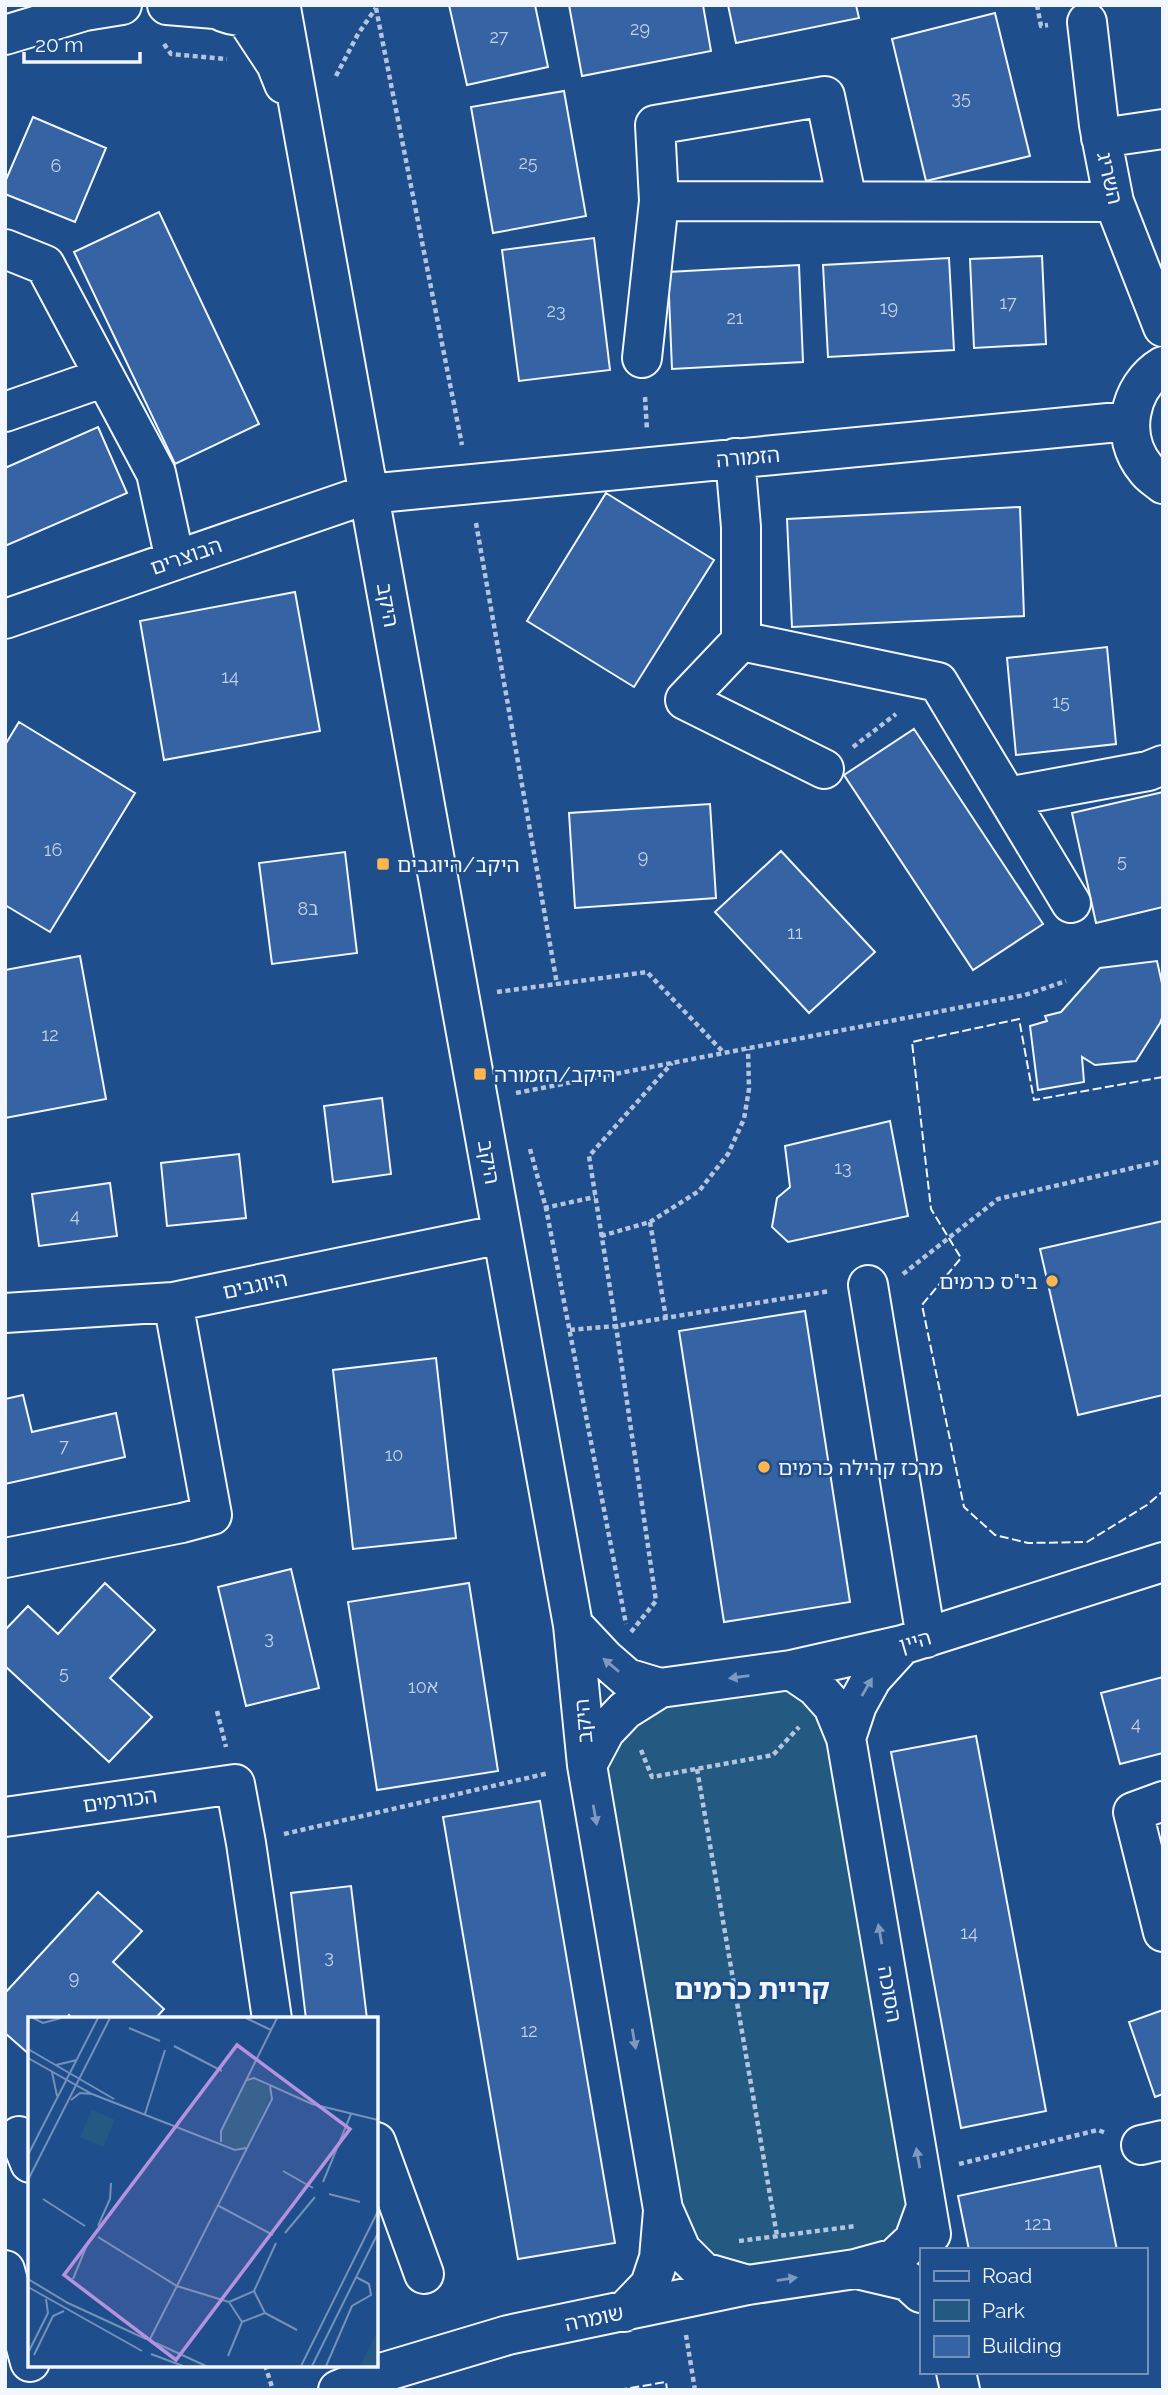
<svg xmlns="http://www.w3.org/2000/svg" width="1168" height="2395" viewBox="0 0 1168 2395" font-family="Raleway,'Noto Sans Hebrew',sans-serif">
	<rect width="100%" height="100%" fill="#1f4e8c"/>
	<!-- green -->
	<path fill="#245a82" stroke="#a8bbd7" stroke-width="2" d="M791 1670 833 1706 914 2240 748 2285 681 2250 587 1765 625 1710Z"/>
	<!-- building -->
	<path fill="#3563a3" stroke="#f2f6ff" stroke-width="2" d="M449 5H535L548 67 467 85Z
		M569 5H703L711 51 582 76Z
		M728 5H856L859 18 736 43Z
		M995 13 1030 156 926 181 892 39Z
		M564 91 586 216 493 233 471 107Z
		M33 117 106 148 75 222 5 194V182Z
		M159 212 259 424 175 464 74 252Z
		M594 238 610 370 519 381 502 250Z
		M1042 256 1046 344 974 348 970 259Z
		M949 258 954 350 828 357 823 265Z
		M799 265 803 362 672 369 668 272Z
		M98 427 127 493 5 546V468Z
		M606 493 714 560 634 687 527 621Z
		M1020 507 1024 616 792 627 787 519Z
		M295 592 320 731 164 760 140 621Z
		M1107 647 1116 744 1016 755 1007 658Z
		M19 722 135 793 50 932 5 905V745Z
		M914 729 1043 924 973 970 844 775Z
		M1163 792V907L1096 923 1072 813Z
		M710 804 716 898 575 908 569 813Z
		M781 851 875 952 809 1013 715 912Z
		M345 852 357 953 272 964 259 863Z
		M80 956 106 1099 5 1118V970Z
		M1157 961 1163 988V1015L1160 1023 1136 1061 1095 1065 1082 1057 1084 1082 1038 1090 1030 1026 1047 1021 1045 1016 1061 1012 1100 968Z
		M382 1098 391 1174 333 1182 324 1106Z
		M890 1121 908 1216 788 1242 772 1227 777 1198 790 1187 785 1146Z
		M239 1154 246 1218 167 1226 161 1163Z
		M110 1183 117 1236 39 1246 32 1194Z
		M1163 1221V1395L1078 1415 1040 1249Z
		M805 1311 850 1602 724 1622 679 1331Z
		M436 1358 456 1538 353 1549 333 1370Z
		M23 1395 32 1432 116 1413 125 1457 5 1484V1399Z
		M291 1569 319 1688 246 1706 218 1587Z
		M105 1583 155 1630 110 1678 152 1717 109 1762 5 1666V1630L28 1606 58 1634Z
		M469 1583 498 1771 377 1790 348 1602Z
		M1163 1677V1753L1120 1764 1101 1693Z
		M976 1736 1046 2111 961 2128 891 1752Z
		M540 1801 615 2243 518 2259 443 1817Z
		M351 1886 367 2019H306L291 1893Z
		M98 1892 142 1931 113 1962 164 2009 155 2019H73L69 2015 66 2019H30V2055L5 2033V1993Z
		M1163 2010V2094L1155 2097 1129 2022Z
		M1100 2166 1117 2250H969L958 2196Z"/>
	<g fill="none" stroke-linecap="round" stroke-linejoin="round">
		<!-- minor casing -->
		<g stroke="#f2f6ff" stroke-width="42">
			<path id="minor" d="M167 5 215 9
				M211 5C228 18 250 19 270 13
				M281 8 573 1625 587 1765 663 2209 681 2250 703 2272 748 2285
				M245 17 276 64 284 84
				M1087 22 1099 125 1114 202 1163 327
				M5 35 85 11 122 5
				M1101 138 1163 129
				M847 201 825 96 655 125 659 201 1114 202
				M5 249 45 265 156 473 175 560
				M642 358 659 201
				M1163 366C1128 387 1119 437 1146 469 1150 475 1157 479 1163 484
				M5 412 105 377
				M735 458 741 527V641
				M5 619 368 494 1129 421
				M824 769 685 700 741 641 938 682 1071 903
				M1007 797 1148 771 1163 765
				M868 1285 926 1638
				M5 1313 173 1302 502 1234
				M5 1558 182 1523 212 1515 173 1302
				M573 1625 604 1658 627 1678 660 1688
				M791 1670 816 1687 833 1706 846 1738 931 2234
				M846 1738 857 1705 872 1678 902 1645
				M587 1765 605 1731 625 1710 660 1688 791 1670 902 1645 1163 1562
				M1163 1801 1133 1812 1163 1932
				M5 1817 235 1784 246 1843 272 2019
				M19 2136 30 2163
				M376 2142 424 2274
				M1141 2145 1163 2140
				M857 2269 908 2281 921 2293
				M5 2270 30 2362
				M624 2312 650 2285 659 2258 663 2211
				M956 2372 960 2390
				M338 2390 374 2375 508 2335 748 2285 855 2269 895 2258 914 2240 926 2207"/>
		</g>
		<!-- path -->
		<path stroke="#b3c4dc" stroke-width="4.5" stroke-dasharray="5 3.5" stroke-linecap="butt" d="M1037 5 1041 26 1048 25
			M376 8 462 445
			M164 44 171 54 227 59
			M336 76 358 34 376 8
			M645 397 647 430
			M476 523 557 984
			M853 747 896 714
			M497 992 647 972 724 1053
			M516 1093 1025 995 1066 981
			M530 1149 546 1208 626 1624
			M544 1208 595 1197
			M650 1222 666 1318
			M601 1236 650 1222 699 1191 728 1154 744 1119 749 1089 748 1049
			M903 1274 998 1199 1163 1161
			M570 1330 616 1326 830 1291
			M631 1632 656 1601 616 1326 589 1156 672 1063
			M217 1711 226 1747
			M641 1750 652 1777 773 1755 799 1727
			M697 1769 777 2236
			M284 1834 549 1773
			M959 2164 1098 2130 1106 2133
			M739 2241 856 2226
			M686 2335 695 2390
			M265 2365 273 2390"/>
		<!-- minor -->
		<use href="#minor" stroke="#1f4e8c" stroke-width="38"/>
		<!-- fence -->
		<path stroke="#f2f6ff" stroke-width="2" stroke-dasharray="9 3.5" stroke-linecap="butt" d="M1163 1077 1034 1100 1019 1019 912 1042 931 1209 961 1258 922 1305 964 1507 995 1535 1028 1543 1087 1542 1147 1505 1163 1491
			M618 2390 666 2382 667 2390"/>
	</g>
	<!-- one-way arrows -->
	<defs><path id="oneway-solid" d="M-6-.8H1V-3.2L6.5 0L1 3.2V.8H-6Z" transform="scale(1.75)"/></defs>
	<g fill="#7e9ac0">
		<use href="#oneway-solid" transform="translate(611 1665) rotate(-140)"/>
		<use href="#oneway-solid" transform="translate(739 1677) rotate(172)"/>
		<use href="#oneway-solid" transform="translate(867 1687) rotate(-60)"/>
		<use href="#oneway-solid" transform="translate(595 1815) rotate(80)"/>
		<use href="#oneway-solid" transform="translate(880 1934) rotate(-100)"/>
		<use href="#oneway-solid" transform="translate(634 2039) rotate(80)"/>
		<use href="#oneway-solid" transform="translate(918 2158) rotate(-100)"/>
		<use href="#oneway-solid" transform="translate(787 2279) rotate(-9)"/>
	</g>
	<!-- markers -->
	<g fill="#ffb74d" stroke="#1f4e8c" stroke-width="2.5">
		<rect x="376" y="857" width="14" height="14" rx="3.5"/>
		<rect x="473" y="1067" width="14" height="14" rx="3.5"/>
		<circle cx="1052" cy="1281" r="7"/>
		<circle cx="764" cy="1467" r="7"/>
	</g>
	<g text-anchor="middle" dominant-baseline="central" stroke-width="5" stroke-linejoin="round" paint-order="stroke">
		<!-- number labels -->
		<g font-size="18" fill="#c3d1e8">
			<text x="640" y="28">29</text>
			<text x="499" y="36">27</text>
			<text x="961" y="97">35</text>
			<text x="528" y="162">25</text>
			<text x="56" y="165">6</text>
			<text x="1008" y="302">17</text>
			<text x="889" y="307">19</text>
			<text x="556" y="310">23</text>
			<text x="735" y="317">21</text>
			<text x="230" y="676">14</text>
			<text x="1061" y="701">15</text>
			<text x="53" y="849">16</text>
			<text x="643" y="856">9</text>
			<text x="1122" y="860">5</text>
			<text x="308" y="908">8ב</text>
			<text x="795" y="932">11</text>
			<text x="50" y="1034">12</text>
			<text x="843" y="1167">13</text>
			<text x="75" y="1215">4</text>
			<text x="64" y="1445">7</text>
			<text x="394" y="1454">10</text>
			<text x="269" y="1637">3</text>
			<text x="64" y="1672">5</text>
			<text x="423" y="1686">10א</text>
			<text x="1136" y="1723">4</text>
			<text x="969" y="1932">14</text>
			<text x="329" y="1956">3</text>
			<text x="74" y="1977">9</text>
			<text x="529" y="2030">12</text>
			<text x="1038" y="2223">12ב</text>
		</g>
		<!-- street labels -->
		<g font-size="21" fill="#f2f6ff" stroke="#1f4e8c">
			<text transform="translate(1110 178) rotate(77)">השריג</text>
			<text transform="translate(748 457) rotate(-5)">הזמורה</text>
			<text transform="translate(186 556) rotate(-19)">הבוצרים</text>
			<text transform="translate(388 605) rotate(80)">היקב</text>
			<text transform="translate(489 1162) rotate(80)">היקב</text>
			<text transform="translate(255 1285) rotate(-12)">היוגבים</text>
			<text transform="translate(915 1641) rotate(-16)">היין</text>
			<text transform="translate(583 1721) rotate(-95)">היקב</text>
			<text transform="translate(120 1800) rotate(-8)">הכורמים</text>
			<text transform="translate(890 1994) rotate(80)">הסוכה</text>
			<text transform="translate(594 2318) rotate(-12)">שומרה</text>
		</g>
		<!-- poi labels -->
		<g font-size="21" fill="#f2f6ff" stroke="#1f4e8c" text-anchor="start">
			<text x="397" y="864">היקב/היוגבים</text>
			<text x="494" y="1074">היקב/הזמורה</text>
			<text x="1038" y="1281" text-anchor="end">בי"ס כרמים</text>
			<text x="778" y="1467">מרכז קהילה כרמים</text>
		</g>
		<!-- district labels -->
		<g font-size="28" font-weight="bold" fill="#f2f6ff" stroke="#1f4e8c">
			<text x="752" y="1989">קריית כרמים</text>
		</g>
	</g>
	<!-- overview -->
	<g transform="translate(28 2017)">
		<rect width="350" height="350" fill="#1f4e8c"/>
		<path d="M226 61 245 73 220 131 212 133 193 125V114L219 63ZM64 93 87 103 75 130 52 120ZM350 313V349H333V348Z" fill="#245a82"/>
		<path fill="none" stroke="#7391ba" stroke-width="2" d="M5 1 15 6 33 1M218 1 243 13M101 11 132 24M146 29 194 54M0 32 86 82M0 41 64 77 207 133 218 131M28 48 49 43M24 55 29 79M219 63 226 61 284 87 350 103M43 83 52 76 64 77M117 97 137 33M193 125V114L249 1M0 138 70 1M255 154 285 171M0 163 82 1M295 165 323 97M301 177 332 185M15 182 57 209M189 188 245 218M70 209 82 182 83 166M257 216 287 180M70 220 149 269 201 285M0 262 40 286 118 322M45 262 61 223M0 270 114 334M226 274 237 296 214 305 201 285ZM226 274 248 226M237 296 269 313M122 322 244 82 242 69M128 326 178 349M1 334 20 296 18 282M123 337 155 349M6 338 25 299 36 294M200 339 214 305M273 349 350 194M284 349 350 216M298 349 324 289 343 278 341 267 328 260"/>
		<path fill="#b691df" fill-opacity="0.15" stroke="#b691df" stroke-width="3.5" d="M209 28 322 112 148 343 36 258Z"/>
		<rect width="350" height="350" fill="none" stroke="#f2f6ff" stroke-width="3.5"/>
	</g>
	<!-- border -->
	<rect width="1168" height="2395" fill="none" stroke="#f2f6ff" stroke-width="14"/>
	<!-- legend -->
	<rect x="920" y="2248" width="228" height="126" fill="#1f4e8c" stroke="#7391ba" stroke-width="2"/>
	<rect x="934" y="2271" width="35" height="10" fill="#1f4e8c" stroke="#7391ba" stroke-width="2"/>
	<text x="982" y="2283" font-size="21" fill="#f2f6ff">Road</text>
	<rect x="934" y="2300" width="35" height="21" fill="#245a82" stroke="#7391ba" stroke-width="2"/>
	<text x="982" y="2318" font-size="21" fill="#f2f6ff">Park</text>
	<rect x="934" y="2336" width="35" height="21" fill="#3563a3" stroke="#7391ba" stroke-width="2"/>
	<text x="982" y="2353" font-size="21" fill="#f2f6ff">Building</text>
	<!-- scale -->
	<path d="M24 52v10h116v-10" fill="none" stroke="#f2f6ff" stroke-width="3.5"/>
	<text x="35" y="52" font-size="21" fill="#f2f6ff" stroke="#1f4e8c" stroke-width="5" paint-order="stroke">20 m</text>
</svg>
